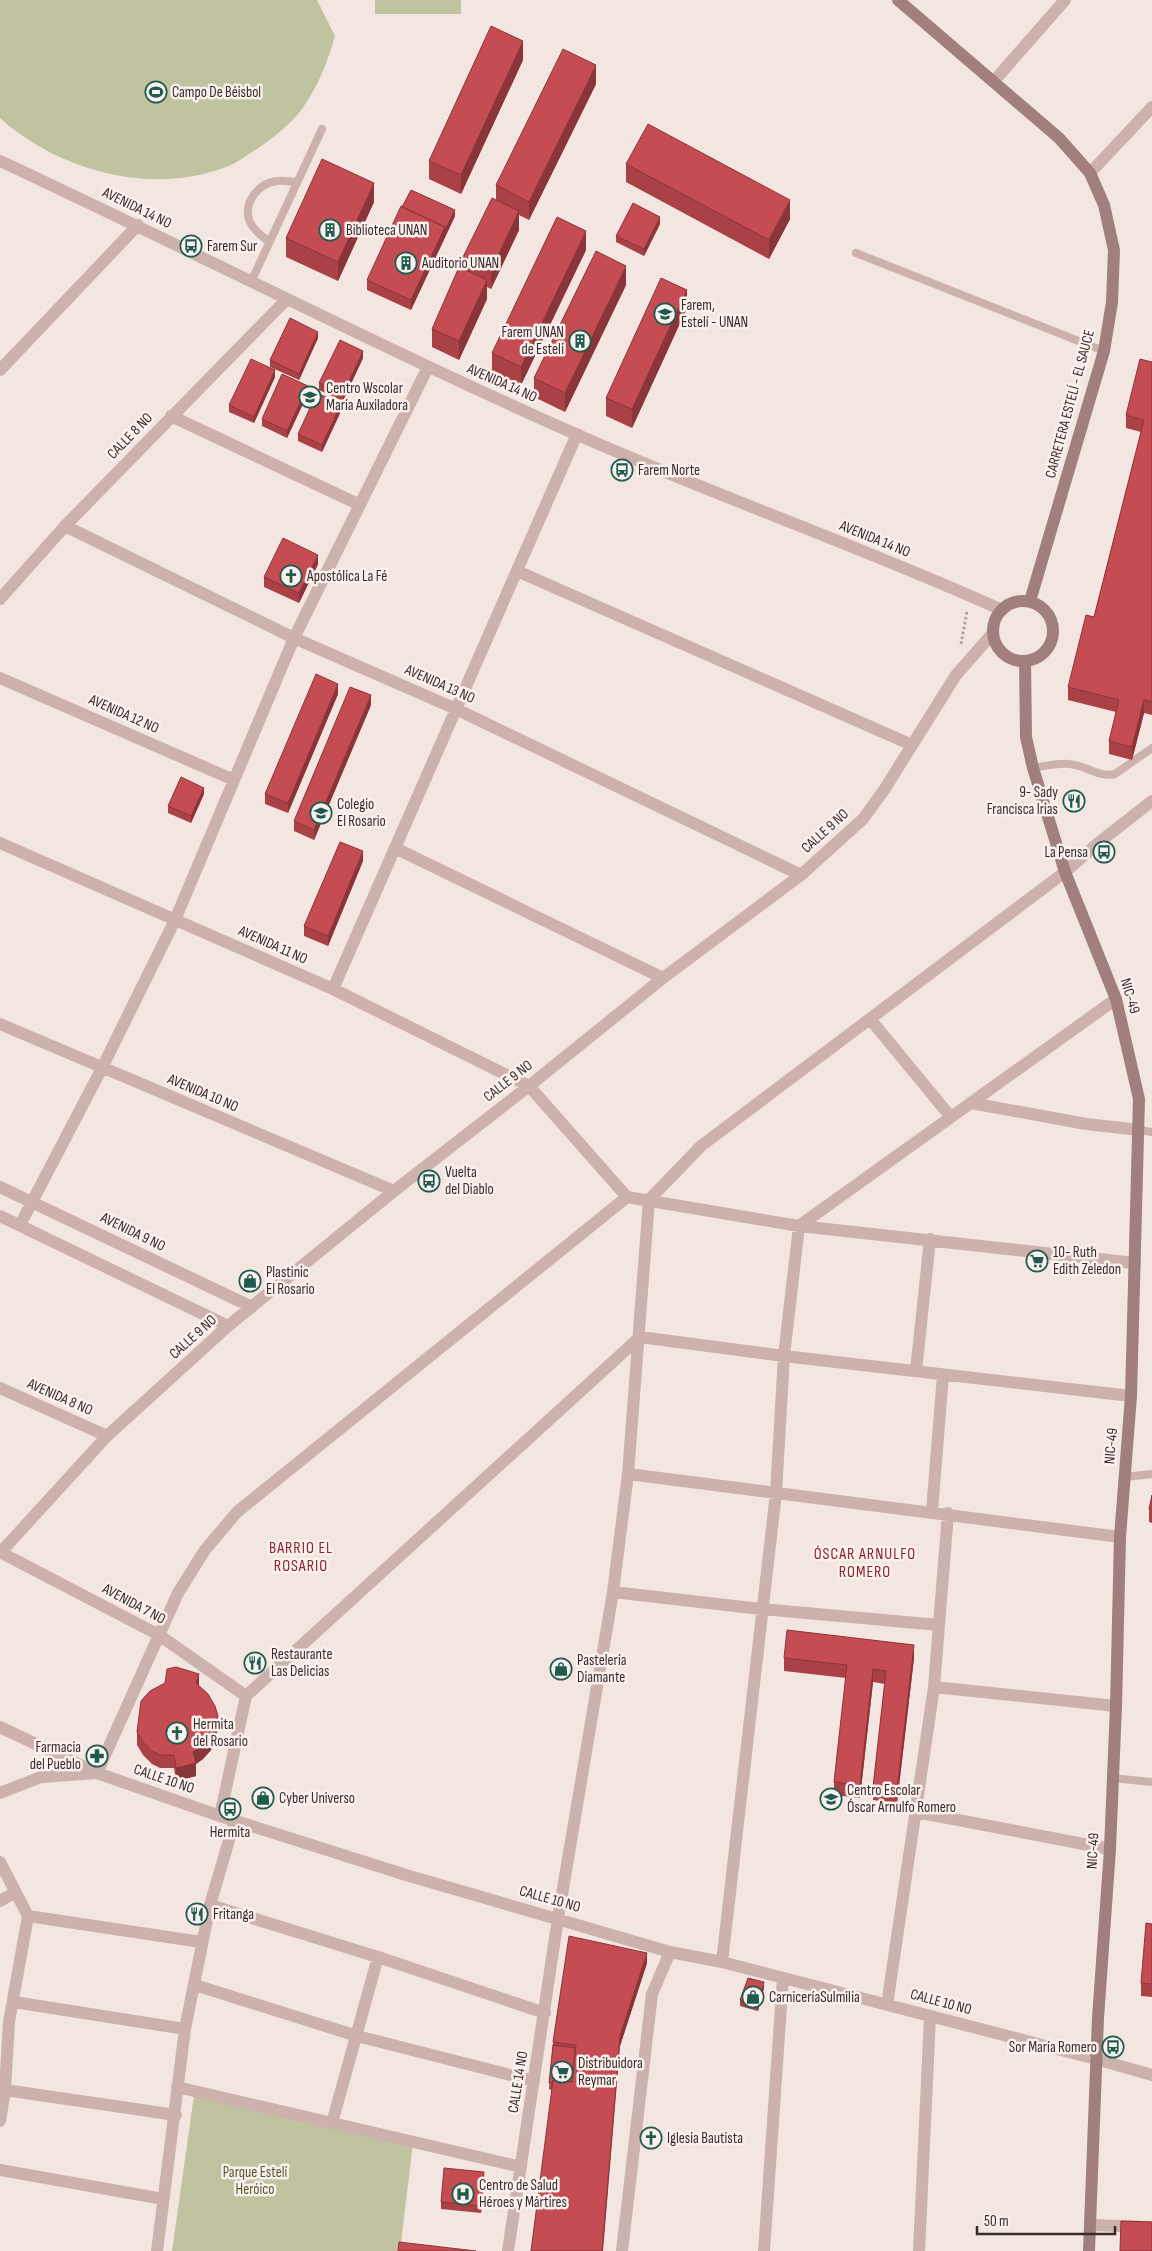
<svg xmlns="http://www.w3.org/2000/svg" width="1152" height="2251" viewBox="0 0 1152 2251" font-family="'Sofia Sans Condensed',sans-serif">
	<rect width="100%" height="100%" fill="#f3e5e0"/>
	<!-- green -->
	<path fill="#c1c3a0" d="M0 0H317L335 36C327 63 319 85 302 109 291 124 273 138 257 149 248 154 240 161 231 165 155 197 60 172 0 118Z
		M375 0H461V14H375Z
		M194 2095 413 2143 400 2251H172Z"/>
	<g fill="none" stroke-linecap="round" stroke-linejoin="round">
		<!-- path -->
		<path stroke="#b89b96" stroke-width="3" stroke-dasharray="2.5 2.5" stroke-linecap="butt" d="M961 644 967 611"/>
		<!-- lane -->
		<path stroke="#ccb1ac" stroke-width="8" d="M269 242C262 236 254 231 250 222 242 204 258 183 277 181 283 180 290 182 297 182
			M856 253 1104 351
			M251 282 322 129
			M1033 768C1045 766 1057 763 1069 764 1086 765 1098 778 1115 774L1152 748
			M1140 1130 1152 1132
			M1125 1477 1152 1474
			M1112 1778 1152 1782"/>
		<!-- street -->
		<path stroke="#ccb1ac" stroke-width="12" d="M994 81 1065 0
			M0 161C193 251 383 349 578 435 718 497 863 547 1002 610
			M1090 173 1152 107
			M0 370 138 225
			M171 416 358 504
			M65 526 294 638 456 709 801 875
			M517 571 912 745
			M0 599 65 526 287 299
			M0 678 234 780
			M0 843 333 989 529 1086 627 1197
			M395 848 663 978
			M333 989 577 434
			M870 1019 950 1116
			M0 1024 394 1191
			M971 1103 1086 1124 1140 1130
			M0 1187 252 1307
			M0 1216 228 1326
			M20 1225 102 1068 175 920 294 638 428 367
			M916 1371 930 1239
			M0 1388 107 1436
			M628 1474 1120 1537
			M932 1511 943 1375
			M0 1552 159 1635 246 1696
			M0 1553 107 1436 228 1326 394 1191 529 1086 663 978 801 875 863 819 884 790 956 675 993 633
			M613 1592 761 1609 939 1625
			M934 1687 1116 1706
			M0 1727 95 1772
			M97 1773 178 1593 205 1550 237 1512 627 1197 799 1226 1135 1263
			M0 1793 41 1777 97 1773 220 1816 406 1875 670 1952 722 1962 1096 2059 1152 2075
			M916 1812 1110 1849
			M220 1816 246 1696 640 1337 784 1356 1131 1396
			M0 1862 28 1916
			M0 1901 14 1893
			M210 1905 378 1957 545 2013
			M722 1962 776 1493 784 1356 799 1226 1116 999
			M195 1985 357 2036 534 2081
			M14 2002 185 2029
			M887 2005 934 1687 948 1513
			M177 2087 521 2167
			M5 2090 176 2115
			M0 2121 5 2090 9 2022 28 1916 201 1942
			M332 2123 378 1957
			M0 2170 163 2199
			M1090 2225 1152 2227
			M157 2251 185 2029 210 1905 235 1820
			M508 2251 558 1918 613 1592 628 1474 649 1200 701 1146 1065 872 1097 844 1152 801
			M622 2251 652 1994 670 1952
			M764 2251 783 1978
			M919 2251 930 2017"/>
		<!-- secondary -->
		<path stroke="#a07f7d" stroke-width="12" d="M898 0 1059 138 1090 173 1104 205 1114 250 1112 302 1104 351 1030 601
			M993 631a30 30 0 1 1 60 0a30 30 0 1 1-60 0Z
			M1025 661 1026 737 1033 768 1065 872 1116 999 1139 1099 1131 1396 1120 1537 1116 1706 1110 1849 1098 2018 1089 2251"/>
	</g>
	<!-- wall -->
	<path fill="#a94147" d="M523 60 461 194 429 179V161Z
		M596 84 529 220 519 215V230L491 289 487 287V299L459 360 432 347V329L463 269V257L496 200V185Z
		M626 164 790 219 769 259 626 182Z
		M374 202 338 281 286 257V238Z
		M455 216 411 310 367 290V280Z
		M660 224 644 256 616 242V236Z
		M586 250 521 385 492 371V353Z
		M626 285 565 412 534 397V378Z
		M687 308 632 428 606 416V398Z
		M318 338 299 380 270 367V360Z
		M363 358 343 401 319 390V383Z
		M1152 362V715L1144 713 1132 760 1109 754V741L1116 712 1068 700V687L1094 617 1141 432 1126 428V415Z
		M275 377 254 423 229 412V405Z
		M308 393 287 438 262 426V419Z
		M341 411 322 452 298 441V434Z
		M318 564 299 603 264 587V577Z
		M338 694 288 813 265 804V794Z
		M371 705 314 840 294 831V821Z
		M204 794 191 823 168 813V806Z
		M363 861 328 946 304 936V926Z
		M1152 1495V1523L1149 1522V1509Z
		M784 1658H914L897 1803 873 1800V1787L885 1684 873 1682 860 1798 834 1795V1782L846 1678 784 1671Z
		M199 1686 218 1729 211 1750 203 1759 196 1764V1776L176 1781 174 1768H160L152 1764 143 1755 137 1745V1732Z
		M1152 1924V1997L1141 1996V1983Z
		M647 1963 620 2046 551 2090 549 2089 553 2042Z
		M764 1988 758 2011 740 2006V2000Z
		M484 2178 481 2213 441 2209V2202Z"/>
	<!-- shaded-wall -->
	<path fill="#8a3539" d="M523 41V60L461 194V175Z
		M596 65V84L529 220V202Z
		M374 183V202L338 281V262Z
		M790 200V219L769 259V240Z
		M455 210V216L411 310V300L445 227Z
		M519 211V230L491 289V271Z
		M660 217V224L644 256V249Z
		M586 231V250L521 385V367Z
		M626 266V285L565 412V393Z
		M487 280V299L459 360V341Z
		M687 290V308L632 428V409Z
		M318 332V338L299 380V374Z
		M363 351V358L343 401V394Z
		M275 370V377L254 423V417Z
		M308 386V393L287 438V431Z
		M341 404V411L322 452V445Z
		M318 555V564L299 603V593Z
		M338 684V694L288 813V803Z
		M371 695V705L314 840V830Z
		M1144 700V713L1132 760V747Z
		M204 788V794L191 823V816Z
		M363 851V861L328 946V936Z
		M914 1645V1658L897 1803V1790Z
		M873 1669V1682L860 1798V1785Z
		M199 1674V1687L196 1683Z
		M218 1716V1729L211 1750 203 1759 196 1764V1776L176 1781V1768L193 1752Z
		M647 1953V1963L620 2046 603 2251H602L620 2036Z
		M764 1982V1988L758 2011V2004Z
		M484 2172V2178L481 2213V2206Z"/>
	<!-- building -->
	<path fill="#c54c52" stroke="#8a3539" d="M491 26 523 41 461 175 429 161Z
		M563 49 596 65 529 202 496 185Z
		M648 124 790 200 769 240 626 164Z
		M322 159 374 183 338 262 286 238Z
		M411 190 455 210 445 230V227L402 207Z
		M492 198 519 211 491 271 463 257Z
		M633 203 660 217 644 249 616 236Z
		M401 206 445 227 411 300 367 280Z
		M557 217 586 231 521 367 492 353Z
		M596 251 626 266 565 393 534 378Z
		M459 267 487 280 459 341 432 329Z
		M661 278 687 290 632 409 606 398Z
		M290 318 318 332 299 374 270 360Z
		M340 340 363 351 343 394 319 383Z
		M251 359 275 370 254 417 229 405Z
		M1140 359 1152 362V702L1144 700 1132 747 1109 741 1119 700 1068 687 1086 615 1094 617 1144 420 1126 415Z
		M282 374 308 386 287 431 262 419Z
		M317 393 341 404 322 445 298 434Z
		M283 538 318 555 299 593 264 577Z
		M316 674 338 684 288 803 265 794Z
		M350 687 371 695 314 830 294 821Z
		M181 777 204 788 191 816 168 806Z
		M340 842 363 851 328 936 304 926Z
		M1152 1495V1510L1149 1509Z
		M787 1630 914 1645 897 1790 873 1787 886 1671 873 1669 860 1785 834 1782 847 1665 784 1658Z
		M176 1667 199 1674 196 1683 208 1694 215 1706 218 1716 211 1737 203 1746 193 1752 196 1763 176 1768 174 1755H160L152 1751 143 1742 137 1732 141 1701 150 1691 165 1683 167 1669Z
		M1146 1923 1152 1924V1984L1141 1983Z
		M569 1936 647 1953 620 2036 602 2251H531L553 2080 572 2082 576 2045 553 2042Z
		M748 1978 764 1982 758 2004 740 2000Z
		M553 2045 575 2048 572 2082 553 2080 552 2083H549Z
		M444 2168 484 2172 481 2206 441 2202Z
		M1121 2221 1152 2222V2251H1120Z
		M399 2242 476 2251H398Z"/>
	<!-- icons -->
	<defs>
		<g id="stadium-ring" transform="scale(1.125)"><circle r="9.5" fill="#faf0ed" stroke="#205c4e" stroke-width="1.5"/><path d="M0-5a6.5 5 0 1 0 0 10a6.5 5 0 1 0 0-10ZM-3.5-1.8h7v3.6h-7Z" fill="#205c4e"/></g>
		<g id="building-ring" transform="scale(1.125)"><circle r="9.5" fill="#faf0ed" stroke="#205c4e" stroke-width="1.5"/><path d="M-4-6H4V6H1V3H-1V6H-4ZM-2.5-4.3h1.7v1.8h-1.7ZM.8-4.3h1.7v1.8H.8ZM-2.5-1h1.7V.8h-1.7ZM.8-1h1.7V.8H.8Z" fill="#205c4e"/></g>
		<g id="bus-ring" transform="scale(1.125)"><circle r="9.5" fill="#faf0ed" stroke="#205c4e" stroke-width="1.5"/><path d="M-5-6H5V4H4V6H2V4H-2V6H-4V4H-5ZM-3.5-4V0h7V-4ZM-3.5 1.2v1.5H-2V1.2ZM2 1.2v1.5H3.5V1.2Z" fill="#205c4e"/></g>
		<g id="university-ring" transform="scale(1.125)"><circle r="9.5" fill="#faf0ed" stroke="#205c4e" stroke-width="1.5"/><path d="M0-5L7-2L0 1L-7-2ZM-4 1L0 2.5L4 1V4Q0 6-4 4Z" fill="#205c4e"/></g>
		<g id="school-ring" transform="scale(1.125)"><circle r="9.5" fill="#faf0ed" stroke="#205c4e" stroke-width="1.5"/><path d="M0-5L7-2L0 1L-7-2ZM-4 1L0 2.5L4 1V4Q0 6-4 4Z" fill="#205c4e"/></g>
		<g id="church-ring" transform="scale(1.125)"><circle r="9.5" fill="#faf0ed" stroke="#205c4e" stroke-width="1.5"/><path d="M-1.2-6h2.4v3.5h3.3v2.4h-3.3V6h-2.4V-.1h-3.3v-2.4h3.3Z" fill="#205c4e"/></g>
		<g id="restaurant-ring" transform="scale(1.125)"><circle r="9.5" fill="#faf0ed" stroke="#205c4e" stroke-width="1.5"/><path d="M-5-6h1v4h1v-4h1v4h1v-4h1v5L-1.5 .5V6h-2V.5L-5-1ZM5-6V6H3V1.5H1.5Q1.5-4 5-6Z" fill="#205c4e"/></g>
		<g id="supermarket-ring" transform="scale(1.125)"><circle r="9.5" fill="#faf0ed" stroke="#205c4e" stroke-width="1.5"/><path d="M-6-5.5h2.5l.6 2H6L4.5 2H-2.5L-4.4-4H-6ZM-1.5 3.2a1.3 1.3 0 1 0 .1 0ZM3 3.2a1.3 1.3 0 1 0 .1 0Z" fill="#205c4e"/></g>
		<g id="shop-ring" transform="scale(1.125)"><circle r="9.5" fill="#faf0ed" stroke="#205c4e" stroke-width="1.5"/><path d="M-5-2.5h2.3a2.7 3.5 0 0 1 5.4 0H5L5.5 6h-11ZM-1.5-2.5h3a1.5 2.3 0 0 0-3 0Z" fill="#205c4e"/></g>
		<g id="pharmacy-ring" transform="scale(1.125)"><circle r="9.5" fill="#faf0ed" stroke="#205c4e" stroke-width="1.5"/><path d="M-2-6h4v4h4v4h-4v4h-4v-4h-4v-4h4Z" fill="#205c4e"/></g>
		<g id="hospital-ring" transform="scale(1.125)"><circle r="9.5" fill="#faf0ed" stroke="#205c4e" stroke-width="1.5"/><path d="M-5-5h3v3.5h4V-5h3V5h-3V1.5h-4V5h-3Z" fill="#205c4e"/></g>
	</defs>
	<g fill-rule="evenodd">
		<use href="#stadium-ring" x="156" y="92"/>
		<use href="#building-ring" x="330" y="230"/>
		<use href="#bus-ring" x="191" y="246"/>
		<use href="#building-ring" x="406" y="263"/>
		<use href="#university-ring" x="665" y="314"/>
		<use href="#building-ring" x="580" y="341"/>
		<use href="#school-ring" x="310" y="397"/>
		<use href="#bus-ring" x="622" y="470"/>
		<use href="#church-ring" x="291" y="576"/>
		<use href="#restaurant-ring" x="1074" y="801"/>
		<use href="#university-ring" x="321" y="813"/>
		<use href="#bus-ring" x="1104" y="852"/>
		<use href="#bus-ring" x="429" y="1181"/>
		<use href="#supermarket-ring" x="1037" y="1261"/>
		<use href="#shop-ring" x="250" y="1281"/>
		<use href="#restaurant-ring" x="255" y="1663"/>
		<use href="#shop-ring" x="561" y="1669"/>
		<use href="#church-ring" x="177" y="1733"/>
		<use href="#pharmacy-ring" x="97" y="1756"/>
		<use href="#shop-ring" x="263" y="1798"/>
		<use href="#school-ring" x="831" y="1799"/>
		<use href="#bus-ring" x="230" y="1809"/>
		<use href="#restaurant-ring" x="197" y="1914"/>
		<use href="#shop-ring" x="753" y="1997"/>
		<use href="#bus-ring" x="1113" y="2047"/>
		<use href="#supermarket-ring" x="562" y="2072"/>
		<use href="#church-ring" x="651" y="2138"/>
		<use href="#hospital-ring" x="463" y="2194"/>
	</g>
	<g text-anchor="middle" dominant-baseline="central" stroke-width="5" stroke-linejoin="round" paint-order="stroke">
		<!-- poi labels -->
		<g font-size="15" fill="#3a2b2b" stroke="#faf0ed" text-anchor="start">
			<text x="172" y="92">Campo De Béisbol</text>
			<text x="346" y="230">Biblioteca UNAN</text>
			<text x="207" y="246">Farem Sur</text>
			<text x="422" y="263">Auditorio UNAN</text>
			<text x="681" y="305">Farem,<tspan x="681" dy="17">Estelí - UNAN</tspan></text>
			<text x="564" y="332" text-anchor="end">Farem UNAN<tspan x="564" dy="17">de Esteli</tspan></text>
			<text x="326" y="388">Centro Wscolar<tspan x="326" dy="17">María Auxiladora</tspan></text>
			<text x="638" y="470">Farem Norte</text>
			<text x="307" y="576">Apostólica La Fé</text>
			<text x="1058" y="792" text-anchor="end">9- Sady<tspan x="1058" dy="17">Francisca Irias</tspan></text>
			<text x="337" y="804">Colegio<tspan x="337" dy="17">El Rosario</tspan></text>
			<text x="1088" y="852" text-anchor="end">La Pensa</text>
			<text x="445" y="1172">Vuelta<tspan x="445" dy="17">del Diablo</tspan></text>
			<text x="1053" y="1252">10- Ruth<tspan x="1053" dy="17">Edith Zeledon</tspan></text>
			<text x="266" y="1272">Plastinic<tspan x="266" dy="17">El Rosario</tspan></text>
			<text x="271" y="1654">Restaurante<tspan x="271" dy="17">Las Delicias</tspan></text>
			<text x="577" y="1660">Pastelería<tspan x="577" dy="17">Diamante</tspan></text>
			<text x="193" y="1724">Hermita<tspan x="193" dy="17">del Rosario</tspan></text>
			<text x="81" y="1747" text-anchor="end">Farmacia<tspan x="81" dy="17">del Pueblo</tspan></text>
			<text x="847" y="1790">Centro Escolar<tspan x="847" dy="17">Óscar Arnulfo Romero</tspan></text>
			<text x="279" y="1798">Cyber Universo</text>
			<text x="230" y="1832" text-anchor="middle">Hermita</text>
			<text x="213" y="1914">Fritanga</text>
			<text x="769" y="1997">CarniceríaSulmilia</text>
			<text x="1097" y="2047" text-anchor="end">Sor María Romero</text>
			<text x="578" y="2063">Distribuidora<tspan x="578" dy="17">Reymar</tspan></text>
			<text x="667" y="2138">Iglesia Bautista</text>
			<text x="479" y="2185">Centro de Salud<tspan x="479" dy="17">Héroes y Mártires</tspan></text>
		</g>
		<!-- street labels -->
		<g font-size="15" fill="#3a2b2b" stroke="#faf0ed">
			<text transform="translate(137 208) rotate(26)">AVENIDA 14 NO</text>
			<text transform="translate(502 383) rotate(24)">AVENIDA 14 NO</text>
			<text transform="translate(1070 404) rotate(-75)">CARRETERA ESTELÍ - EL SAUCE</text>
			<text transform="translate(130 436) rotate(-46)">CALLE 8 NO</text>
			<text transform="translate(875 539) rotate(22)">AVENIDA 14 NO</text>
			<text transform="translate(440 684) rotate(24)">AVENIDA 13 NO</text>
			<text transform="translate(124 714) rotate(24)">AVENIDA 12 NO</text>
			<text transform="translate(825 831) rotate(-42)">CALLE 9 NO</text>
			<text transform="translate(273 945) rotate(24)">AVENIDA 11 NO</text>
			<text transform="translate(1130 996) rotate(73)">NIC-49</text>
			<text transform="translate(508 1081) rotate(-38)">CALLE 9 NO</text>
			<text transform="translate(203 1093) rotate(23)">AVENIDA 10 NO</text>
			<text transform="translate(133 1232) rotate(26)">AVENIDA 9 NO</text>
			<text transform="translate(193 1337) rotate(-42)">CALLE 9 NO</text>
			<text transform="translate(60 1397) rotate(24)">AVENIDA 8 NO</text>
			<text transform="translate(1111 1446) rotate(-85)">NIC-49</text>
			<text transform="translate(134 1604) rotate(28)">AVENIDA 7 NO</text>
			<text transform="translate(164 1779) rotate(19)">CALLE 10 NO</text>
			<text transform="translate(1093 1851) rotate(-87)">NIC-49</text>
			<text transform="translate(550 1899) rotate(16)">CALLE 10 NO</text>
			<text transform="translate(941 2002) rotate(15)">CALLE 10 NO</text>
			<text transform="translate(518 2082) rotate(-81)">CALLE 14 NO</text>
		</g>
		<!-- park labels -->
		<g font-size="15" fill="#55582e" stroke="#faf0ed">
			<text x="255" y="2172">Parque Estelí<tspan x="255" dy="17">Heróico</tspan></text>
		</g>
		<!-- neighbourhood labels -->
		<g font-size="16" letter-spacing="1" fill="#892429" stroke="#faf0ed">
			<text x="301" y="1548">BARRIO EL<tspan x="301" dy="18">ROSARIO</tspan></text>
			<text x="865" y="1554">ÓSCAR ARNULFO<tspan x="865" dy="18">ROMERO</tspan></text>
		</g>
	</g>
	<!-- scale -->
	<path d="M977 2226v8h138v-8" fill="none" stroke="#3a2b2b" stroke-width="2.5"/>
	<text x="984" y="2226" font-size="15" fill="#3a2b2b" stroke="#faf0ed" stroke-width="4" paint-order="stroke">50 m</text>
</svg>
